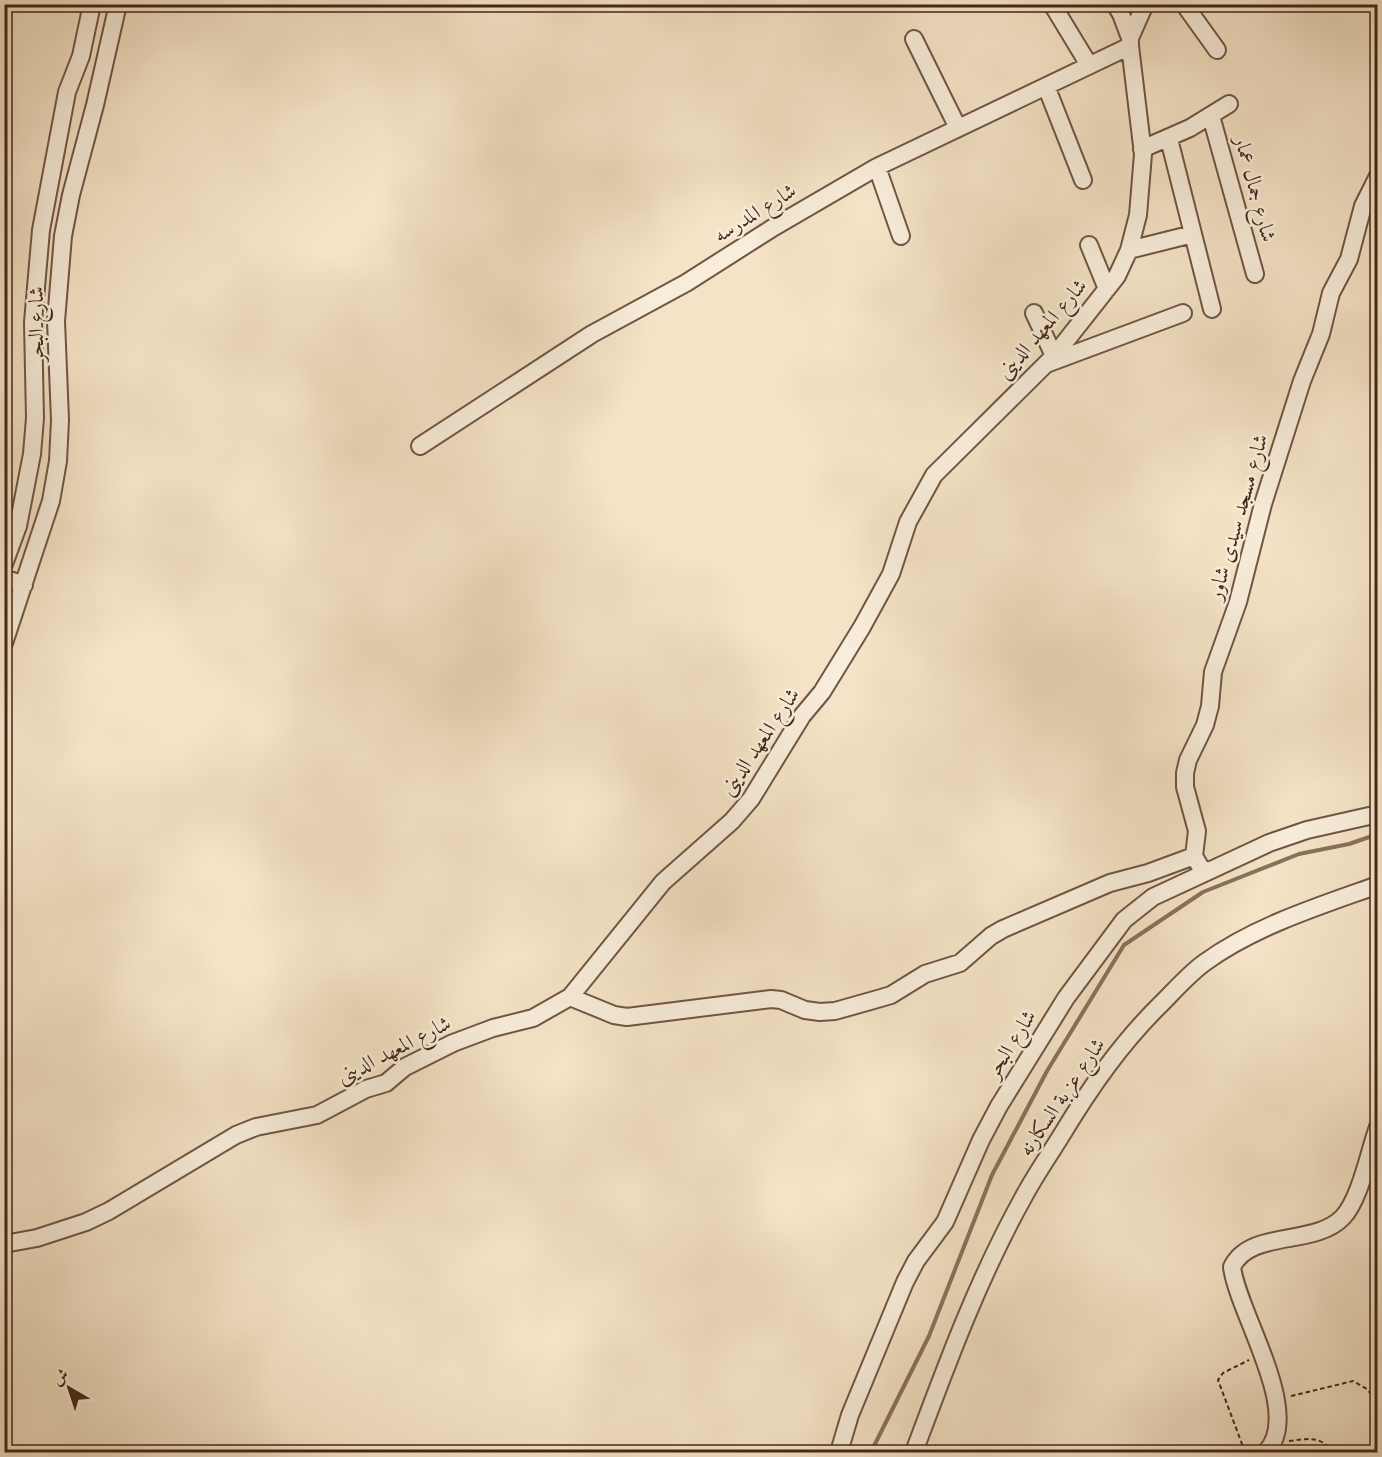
<svg xmlns="http://www.w3.org/2000/svg" width="1382" height="1457" viewBox="0 0 1382 1457" font-family="Cardo,Amiri,serif">
	<rect width="100%" height="100%" fill="#f4e3c6"/>
	<filter id="stains"><feTurbulence type="fractalNoise" baseFrequency=".00333" numOctaves="4"/><feColorMatrix values="0 0 0 0 .2 0 0 0 0 .09 0 0 0 0 .02 0 0 0 .5 -.17"/></filter>
	<radialGradient id="worn" r=".72"><stop offset=".6" stop-color="#630" stop-opacity="0"/><stop offset="1" stop-color="#630" stop-opacity=".3"/></radialGradient>
	<g fill="none" stroke-linecap="round" stroke-linejoin="round">
		<!-- stream -->
		<path stroke="#8a715d" stroke-width="4" d="M871 1452 929 1336 992 1175 1047 1071 1124 945 1203 892 1299 854 1349 844 1378 834"/>
		<!-- minor casing -->
		<g stroke="#715544" stroke-width="20">
			<path id="minor" d="M1052 4 1089 65
				M1115 4 1121 14 1130 38
				M1184 4 1217 50
				M914 39 958 128
				M1046 86 1083 180
				M1211 116 1255 274
				M1169 139 1212 309
				M1142 149 1190 128 1229 104
				M877 167 901 236
				M1089 245 1107 289
				M1129 250 1193 234
				M1034 313 1054 356
				M1049 363 1183 313
				M420 446 592 334 686 283 774 227 877 167 1130 46
				M4 564 18 526 32 454 35 418 33 322 41 230 67 92 81 56 92 4
				M4 578 24 585
				M4 643 51 501 58 461 60 420 56 321 63 236 71 195 95 105 118 4
				M1207 871 1201 868 1194 856 1197 831 1185 787V773L1188 760 1205 725 1210 706 1213 672 1238 602 1263 504 1302 381 1321 334 1331 293 1349 259 1363 206 1378 176
				M570 997 614 1015 627 1017 771 999 781 1000 805 1010 820 1012 835 1011 881 998 891 995 925 974 960 963 991 936 1003 929 1110 883 1148 873 1194 856
				M4 1244 37 1238 86 1222 109 1211 236 1135 256 1127 317 1115 366 1089 386 1083 405 1067 453 1043 493 1028 533 1018 570 997 663 882 732 821 751 799 802 716 822 692 862 627 891 574 908 522 934 475 1054 356 1117 276 1129 250 1138 215 1143 154 1130 46V38L1145 4
				M839 1452 850 1415 905 1282 916 1261 945 1222 981 1140 999 1106 1066 998 1124 920 1153 897 1269 843 1307 830 1378 814
				M914 1452C946 1366 978 1279 1023 1198 1034 1177 1048 1157 1061 1136 1090 1088 1121 1043 1162 1003 1175 990 1189 974 1204 963 1255 926 1319 906 1378 885
				M1266 1452C1304 1413 1238 1314 1232 1267 1250 1229 1315 1247 1343 1217 1360 1199 1369 1152 1378 1127"/>
		</g>
		<!-- path -->
		<path stroke="#452618" stroke-width="2" stroke-dasharray="4.5 3" stroke-linecap="butt" d="M1291 1396 1353 1381 1367 1389 1378 1403
			M1289 1441C1307 1439 1321 1435 1332 1452
			M1245 1452 1218 1380 1223 1373 1249 1360"/>
		<!-- minor -->
		<use href="#minor" stroke="#f8edda" stroke-width="16"/>
	</g>
	<g text-anchor="middle" dominant-baseline="central" stroke-width="5" stroke-linejoin="round" paint-order="stroke">
		<!-- street labels -->
		<g font-size="21" fill="#452618" stroke="#f8edda">
			<text transform="translate(1255 189) rotate(75)">شارع جمال عمار</text>
			<text transform="translate(755 213) rotate(-32)">شارع المدرسه</text>
			<text transform="translate(36 324) rotate(-90)">شارع البحر</text>
			<text transform="translate(1042 329) rotate(-49)">شارع المعهد الدينى</text>
			<text transform="translate(1238 517) rotate(-74)">شارع مسجد سيدى شاور</text>
			<text transform="translate(760 742) rotate(-56)">شارع المعهد الدينى</text>
			<text transform="translate(1011 1044) rotate(-58)">شارع البحر</text>
			<text transform="translate(394 1050) rotate(-27)">شارع المعهد الدينى</text>
			<text transform="translate(1062 1097) rotate(-56)">شارع عزبة السكارنه</text>
		</g>
	</g>
	<!-- margin -->
	<rect width="1382" height="1457" fill="none" stroke="#f4e3c6" stroke-width="24"/>
	<rect x="6" y="6" width="1370" height="1445" fill="none" stroke="#452618" stroke-width="3"/>
	<rect x="12" y="12" width="1358" height="1433" fill="none" stroke="#452618" stroke-width="1.5"/>
	<!-- north arrow -->
	<g transform="translate(69 1388) rotate(321)" stroke="#f8edda" stroke-width="4.5" paint-order="stroke">
	<path d="M0-4.5L10 22L0 15L-10 22Z" fill="#452618"/>
	<text y="-9" font-size="16" font-weight="bold" text-anchor="middle" fill="#452618">ش</text>
	</g>
	<rect width="100%" height="100%" filter="url(#stains)"/>
	<rect width="100%" height="100%" fill="url(#worn)"/>
</svg>
